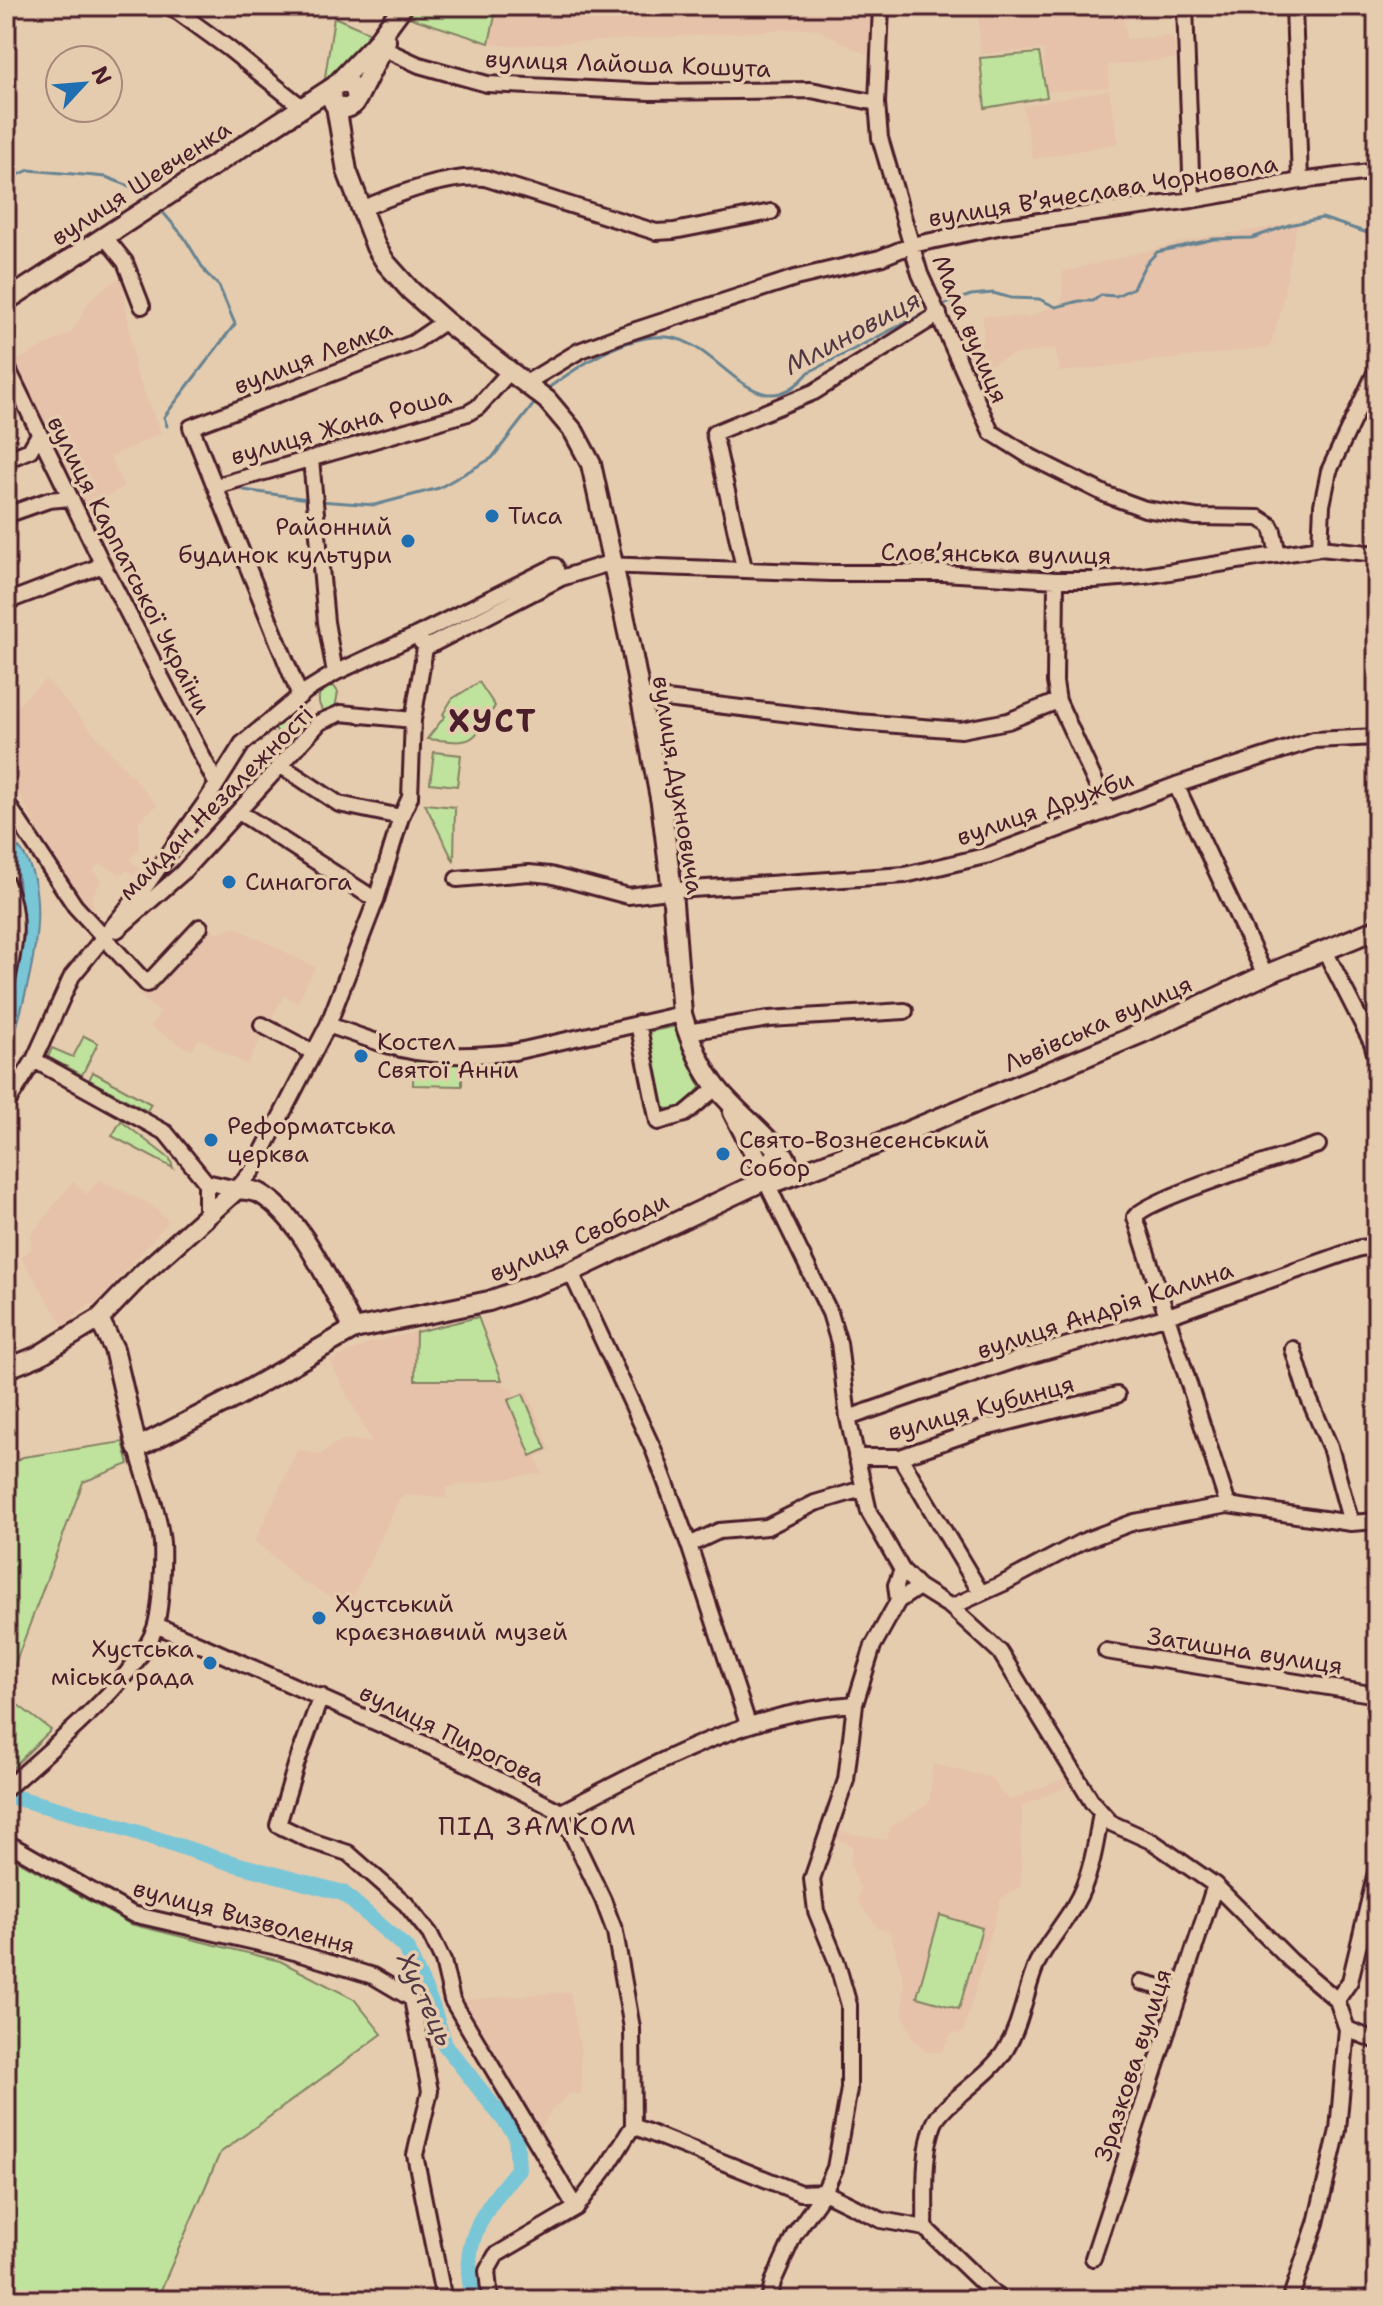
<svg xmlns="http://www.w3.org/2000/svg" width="1383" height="2306" viewBox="0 0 1383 2306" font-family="'Shantell Sans',sans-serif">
	<rect width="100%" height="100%" fill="#e6ccae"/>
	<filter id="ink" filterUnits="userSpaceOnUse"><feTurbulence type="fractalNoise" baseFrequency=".0125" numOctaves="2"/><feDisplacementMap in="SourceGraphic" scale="16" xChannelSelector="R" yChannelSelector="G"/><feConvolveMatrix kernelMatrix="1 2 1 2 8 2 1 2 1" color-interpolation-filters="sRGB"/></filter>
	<g filter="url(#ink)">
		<!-- built -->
		<path fill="#e5c2a9" d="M494 6H881L879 61 814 28 511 46 489 43 497 8Z
			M977 6H1145L1146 18 1124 20 1126 39 1173 36 1175 59 1108 65 1109 87 1047 92 1043 49 981 54Z
			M1109 90 1119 143 1033 159 1023 106Z
			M1297 223 1280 314 1270 347 1060 372 1055 348 1012 355 973 372 965 346 984 341 983 316 1029 317 1062 302 1063 272 1199 238Z
			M122 276 135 370 161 433 110 457 124 487 85 508 12 363 72 332 92 297Z
			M46 679 157 805 139 821V849L130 859 140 870 134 876 128 870 120 874 100 863 93 871 102 879 92 897 94 907 84 912 6 771V705L12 710Z
			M197 919 217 933 235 927 315 967 297 1003 284 995 247 1065 199 1038 192 1051 151 1027 160 1012 138 995 143 987 107 954 115 946 147 974Z
			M100 1180 148 1203 169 1221 95 1305 89 1304 64 1327 21 1257 31 1249V1235L73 1181 86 1194Z
			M478 1317 502 1380 501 1386 506 1385 515 1394 527 1390 550 1450 536 1457 542 1473 447 1487 446 1498 406 1495 399 1500 348 1607 300 1580 255 1541 298 1449 320 1455 331 1446 346 1439 372 1443 330 1361 369 1343Z
			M933 1764 992 1778 1000 1792 1010 1800 1065 1778 1068 1786 1022 1806 1021 1886 1001 1898 963 2033 951 2034 942 2052H927L913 2039 903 2015 904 1981 890 1932 879 1929 857 1900 861 1890 850 1863 853 1845 834 1839 837 1831 887 1840 890 1827 929 1804Z
			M570 1992 580 2046 582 2095 570 2094 552 2109 539 2132 464 2000Z"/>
		<!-- green -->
		<path fill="#bfe39d" stroke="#848164" stroke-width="2" d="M409 6H494L497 7 489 43 402 15Z
			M334 17 373 34 324 84Z
			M1039 53 1047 97 985 108 980 58Z
			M331 682 338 692 335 708C319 719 316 699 321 688Z
			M479 682 495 706C470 747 473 743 427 739L445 716 443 714 452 699Z
			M297 708 306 710 309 723 292 744 287 743 278 748 273 744 277 732 274 728 285 716Z
			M434 752 461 755 457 786 430 783Z
			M425 804 455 807 454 862Z
			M678 1026 700 1088 680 1110 662 1108 647 1032Z
			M84 1036 98 1043 82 1075 48 1057 52 1048 73 1057Z
			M414 1060 462 1062V1086L413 1085Z
			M93 1072 151 1104 147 1111 89 1080Z
			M121 1121 170 1159 173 1168 112 1136Z
			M478 1317 502 1380H415L416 1332Z
			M523 1394 546 1449 531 1456 508 1400Z
			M123 1442 129 1464 83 1482 6 1688V1468L23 1457Z
			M6 1696 51 1730 6 1774Z
			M6 1854 130 1924 280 1961 354 1999 382 2034 220 2153 160 2292 150 2300H6Z
			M940 1915 982 1928 959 2009 917 1997Z"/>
		<!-- water -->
		<path fill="#79c6d7" stroke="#668392" stroke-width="2" d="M6 835C11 841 19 847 23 853 57 904 22 1008 6 1063V1016L20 957 21 924 18 878 15 865 6 850Z"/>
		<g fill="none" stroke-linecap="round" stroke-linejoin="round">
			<!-- stream -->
			<path stroke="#668392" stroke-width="3" d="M6 174 16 176 29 170 106 177 142 191 149 199
				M161 210 184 237 206 273 219 286 235 324 164 417 167 426
				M940 306 971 295 993 293 1011 298 1039 299 1056 307 1079 301H1093L1101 295 1116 296 1133 288 1145 265 1157 252 1214 239 1252 238 1289 225 1322 218 1377 236
				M544 391C576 368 625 333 667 337 721 341 756 436 809 372L930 310
				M244 490 308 499
				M319 501 375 505 439 488 492 458 537 400"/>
			<!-- river -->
			<path stroke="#79c6d7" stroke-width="16" d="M6 1795 105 1822 228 1862 343 1893 406 1948 431 2003 445 2045 516 2135 518 2169C484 2210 457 2243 474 2300"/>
			<!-- minor casing -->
			<g stroke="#4a1f2b" stroke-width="20">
				<path id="minor" d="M170 6 228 48 303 108
					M881 6 877 103 880 138 920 274 991 432 1031 457 1107 495 1145 509 1196 517 1259 518 1270 525 1273 531 1278 555
					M1185 6 1192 200
					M1294 6 1300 181
					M382 48 419 65 487 84 650 92 811 90 877 103
					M361 209C395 195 448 174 485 178L656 232 674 231 771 212
					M104 236 125 262 142 306
					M6 365 103 565 216 783
					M526 383 579 351 621 335 795 278 880 258 912 245 1003 226 1192 200 1300 181 1377 171
					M311 459 326 622 335 673
					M6 460 30 450 38 436
					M216 486 468 413 478 407 510 371
					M6 507 12 513 49 500 70 498
					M1320 548 1322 505 1329 471 1377 369
					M744 568 714 433 814 392 939 314
					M1056 580 1055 682 1058 701 1108 810
					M6 602 103 565
					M421 642 417 635 555 566 559 579
					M300 696 191 427 413 343 445 321
					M641 696 858 722 961 730 1008 721 1058 701
					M280 765 339 804 401 817
					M1176 785 1265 975
					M6 802 75 906 147 984 200 927
					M239 812 376 900
					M457 879 529 873 550 875 628 896 676 890 905 875 989 855 1176 785 1314 740 1377 737
					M6 883C21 917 14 950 6 985
					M117 930 182 873 320 722 341 713 413 720
					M1324 949 1372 1043 1377 1060
					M638 1023 658 1122 685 1114 717 1087
					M262 1025 307 1049
					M328 1025C352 1033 376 1043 401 1049 437 1058 477 1056 514 1052L682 1014
					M687 1032 769 1019 905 1011
					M34 1060 166 1133 206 1182V1218
					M6 1105 34 1060 72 976 148 883 205 803 242 744 306 691 335 673 417 635
					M206 1182 237 1189 253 1170 328 1025 376 900 401 817 410 797 413 720 425 648 561 578 603 565 831 573H943L1056 580H1095L1144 576 1320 548 1377 554
					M769 1182 770 1190 830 1313 839 1343 848 1418 869 1512 902 1570 919 1587 951 1607 1000 1652 1092 1802 1111 1823 1153 1842 1215 1885 1291 1961 1337 2000 1347 2029 1377 2041
					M571 1272 654 1451 689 1545 748 1724
					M1293 1349 1307 1394 1330 1447 1351 1523
					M848 1418 1016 1360 1165 1317 1360 1248 1377 1246
					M856 1457H900L981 1429 1117 1395
					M900 1457 981 1593
					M1228 1505 1135 1217C1146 1199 1289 1155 1318 1145
					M689 1545 719 1531 767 1527 815 1503 862 1489
					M898 1601 896 1585 902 1570
					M951 1607 1004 1583 1081 1542 1134 1522 1228 1505 1351 1523 1377 1521
					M156 1625 454 1757 561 1812 603 1900 615 1932 632 2028 633 2126
					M1106 1651 1377 1695
					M321 1696 296 1765 278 1825 311 1841 348 1853 406 1904 430 1934 443 1961 452 2000 576 2208
					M6 1789C47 1752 137 1679 155 1628 161 1609 163 1564 162 1543 159 1512 145 1479 137 1448
					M561 1812C656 1764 746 1711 855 1704
					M6 1842 132 1914 281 1948 373 1976 412 1999 430 2091 415 2155 444 2300
					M1141 1982 1180 1992
					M1337 2000 1350 1981 1377 1868
					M633 2126 800 2193 824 2192 881 2220 925 2228 1000 2300
					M925 2228C926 2195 922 2155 934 2124 943 2102 990 2077 1006 2049 1022 2022 1025 1991 1037 1963 1047 1943 1063 1925 1074 1906 1091 1878 1096 1844 1101 1812
					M1093 2258 1215 1885
					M490 2300 487 2271 496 2255 576 2208 607 2167 633 2126
					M769 2300 773 2282 794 2235 824 2192 835 2168 849 2089V2005L836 1960 816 1911 812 1879 846 1780 855 1704 873 1646 898 1601 919 1587
					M1290 2300 1316 2223 1338 2130 1347 2029"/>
			</g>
			<!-- major casing -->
			<g stroke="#4a1f2b" stroke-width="24">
				<path id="major" d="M338 83H348L355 89 357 99C352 109 343 111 334 104L331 97 332 89 375 44 403 6
					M357 99 386 41
					M336 106 347 171 376 247 386 263 411 291 445 321 547 400 574 432 591 464 630 642 661 803 672 891 682 1014C690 1041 700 1066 717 1088 737 1113 764 1132 783 1157
					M6 301 335 86
					M733 1112 764 1172
					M784 1177 789 1169 786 1158 770 1161 764 1172 769 1182 778 1181 875 1145 1142 1033 1265 975 1377 929
					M99 1319 114 1349 137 1448 236 1397 354 1329 489 1301 571 1272 767 1179
					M6 1369 38 1356 99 1319 142 1274 237 1189C245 1190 254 1190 261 1194 303 1219 331 1288 354 1329"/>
			</g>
			<!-- minor -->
			<use href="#minor" stroke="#e6ccae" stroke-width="14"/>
			<!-- major -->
			<use href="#major" stroke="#e6ccae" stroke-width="18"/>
		</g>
	</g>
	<!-- markers -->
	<g fill="#1f6fb2" stroke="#e6ccae" stroke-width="3">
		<circle cx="492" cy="516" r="8"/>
		<circle cx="408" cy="541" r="8"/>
		<circle cx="229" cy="882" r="8"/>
		<circle cx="361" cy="1056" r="8"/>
		<circle cx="211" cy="1140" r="8"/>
		<circle cx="723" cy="1154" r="8"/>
		<circle cx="319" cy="1618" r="8"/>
		<circle cx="210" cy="1663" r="8"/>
	</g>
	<g text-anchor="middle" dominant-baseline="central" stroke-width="7" stroke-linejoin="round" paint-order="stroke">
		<!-- street labels -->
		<g font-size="24" fill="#4a1f2b" stroke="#e6ccae">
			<text transform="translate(628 64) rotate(2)">вулиця Лайоша Кошута</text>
			<text transform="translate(141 183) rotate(-33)">вулиця Шевченка</text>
			<text transform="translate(1103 191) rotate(-9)">вулиця Вʼячеслава Чорновола</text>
			<text transform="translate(970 329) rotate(67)">Мала вулиця</text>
			<text transform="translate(313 357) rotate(-21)">вулиця Лемка</text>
			<text transform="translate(341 426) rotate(-16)">вулиця Жана Роша</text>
			<text transform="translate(996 554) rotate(1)">Словʼянська вулиця</text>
			<text transform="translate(129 565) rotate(63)">вулиця Карпатської України</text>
			<text transform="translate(678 785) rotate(81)">вулиця Духновича</text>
			<text transform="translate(216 803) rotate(-45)">майдан Незалежності</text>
			<text transform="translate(1045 808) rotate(-19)">вулиця Дружби</text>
			<text transform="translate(1098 1024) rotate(-24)">Львівська вулиця</text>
			<text transform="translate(579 1237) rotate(-23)">вулиця Свободи</text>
			<text transform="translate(1105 1310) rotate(-18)">вулиця Андрія Калина</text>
			<text transform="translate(981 1408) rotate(-15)">вулиця Кубинця</text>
			<text transform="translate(1245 1651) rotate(9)">Затишна вулиця</text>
			<text transform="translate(452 1735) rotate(26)">вулиця Пирогова</text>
			<text transform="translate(244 1917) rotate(15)">вулиця Визволення</text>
			<text transform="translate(1133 2065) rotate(-72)">Зразкова вулиця</text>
		</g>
		<!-- poi labels -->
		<g font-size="24" fill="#4a1f2b" stroke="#e6ccae" text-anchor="start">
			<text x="508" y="516">Тиса</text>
			<text x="392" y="527" text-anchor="end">Районний<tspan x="392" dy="28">будинок культури</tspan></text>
			<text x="245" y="882">Синагога</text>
			<text x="377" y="1042">Костел<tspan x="377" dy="28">Святої Анни</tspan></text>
			<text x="227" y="1126">Реформатська<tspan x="227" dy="28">церква</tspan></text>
			<text x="739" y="1140">Свято-Вознесенський<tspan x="739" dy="28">Собор</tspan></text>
			<text x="335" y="1604">Хустський<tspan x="335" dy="28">краєзнавчий музей</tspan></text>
			<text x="194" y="1649" text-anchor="end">Хустська<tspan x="194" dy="28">міська рада</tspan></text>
		</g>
		<!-- water labels -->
		<g font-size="26" font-style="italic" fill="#513845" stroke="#e6ccae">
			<text transform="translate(852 332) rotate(-28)">Млиновиця</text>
			<text transform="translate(426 1999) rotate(65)">Хустець</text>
		</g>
		<!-- neighbourhood labels -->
		<g font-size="26" letter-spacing="2" fill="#4a1f2b" stroke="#e6ccae">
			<text x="538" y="1825">ПІД ЗАМКОМ</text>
		</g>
		<!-- district labels -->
		<g font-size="32" font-weight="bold" letter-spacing="2" fill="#4a1f2b" stroke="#e6ccae">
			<text x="493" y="720">ХУСТ</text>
		</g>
	</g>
	<!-- margin -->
	<rect width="1383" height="2306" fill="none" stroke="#e6ccae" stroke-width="32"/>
	<rect x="16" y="16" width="1351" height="2274" fill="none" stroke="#4a1f2b" stroke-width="3" filter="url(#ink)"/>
	<!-- north arrow -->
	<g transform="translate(84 84) rotate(64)"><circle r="38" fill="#e6ccae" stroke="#a8877a" stroke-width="2"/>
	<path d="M0-6L14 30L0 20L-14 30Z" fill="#1f6fb2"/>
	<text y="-12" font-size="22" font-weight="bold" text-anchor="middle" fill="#4a1f2b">N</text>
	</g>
</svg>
